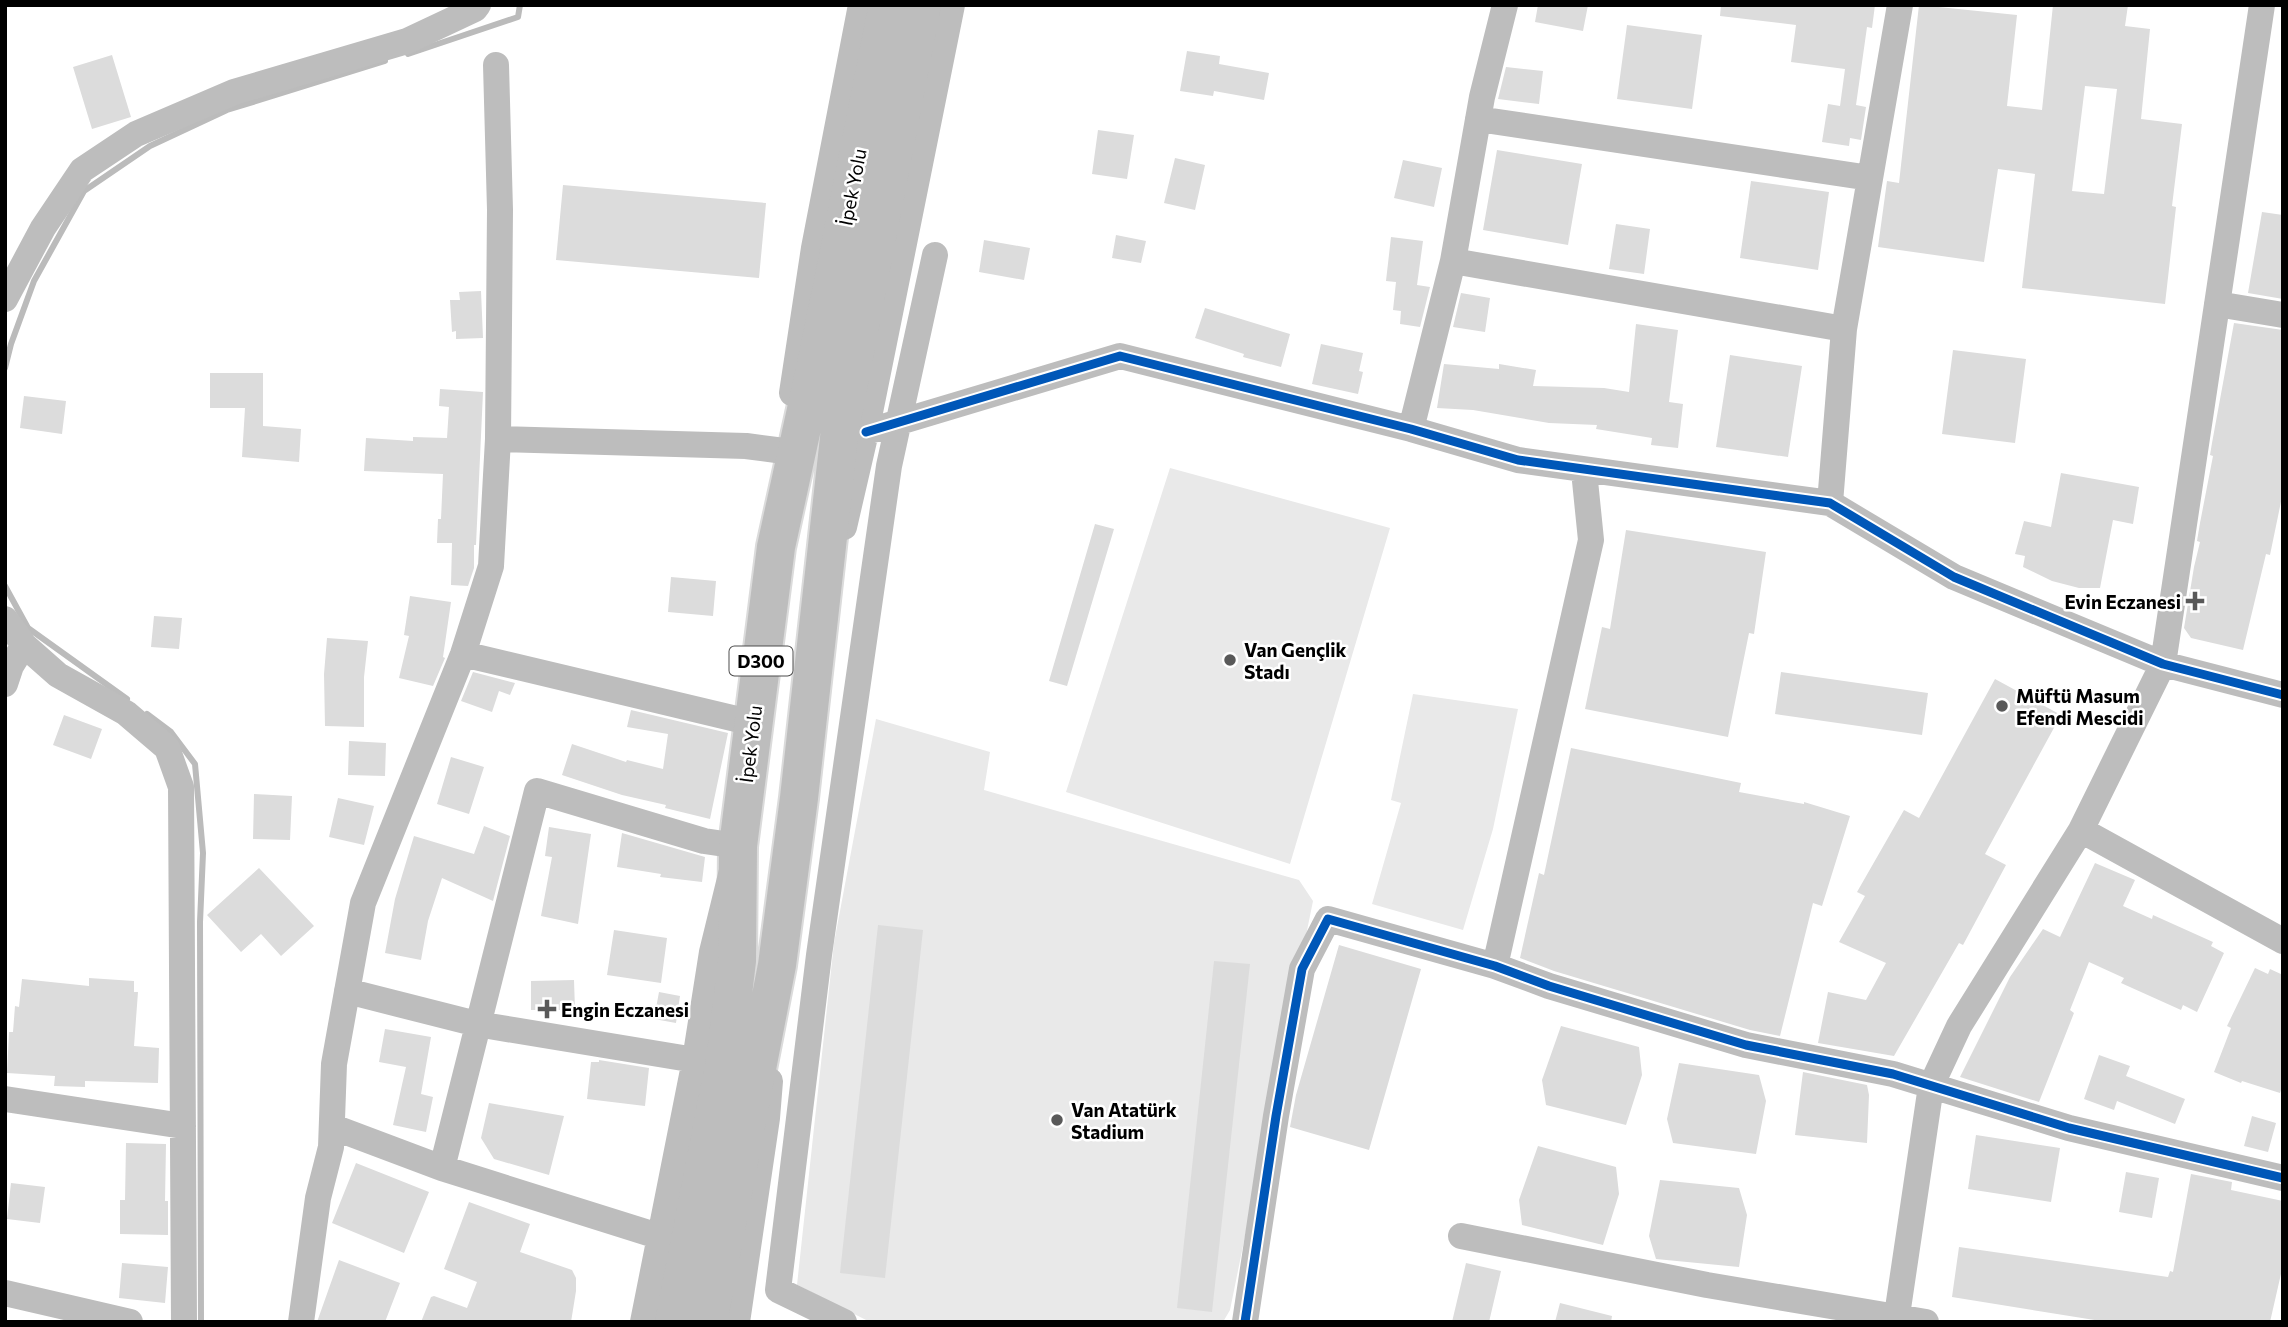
<svg xmlns="http://www.w3.org/2000/svg" width="2288" height="1327" viewBox="0 0 2288 1327" font-family="Commissioner,sans-serif">
	<rect width="100%" height="100%" fill="#fff"/>
	<!-- green -->
	<path fill="#e9e9e9" d="M1170 468 1390 528 1290 864 1066 792Z
		M1413 694 1518 709 1493 829 1463 930 1372 904 1401 803 1391 800Z
		M876 719 990 752 984 790 1299 880 1313 901 1230 1310 1223 1322H870L797 1285 834 943Z"/>
	<g fill="none" stroke-linecap="round" stroke-linejoin="round">
		<!-- stream -->
		<path stroke="#bbb" stroke-width="6" d="M408 54 518 17 520 5
			M5 368 11 344 34 281 84 191 150 146 227 110 385 61
			M5 586 28 628 127 699
			M147 714 171 732 195 764 203 853 200 922 201 1322"/>
	</g>
	<!-- building -->
	<path fill="#dcdcdc" fill-rule="evenodd" d="M1538 5H1588L1583 31 1535 22Z
		M1721 5H1875L1872 28 1867 27 1856 105 1866 107 1861 140 1850 138 1849 146 1822 142 1828 104 1840 106 1845 69 1791 62 1796 25 1720 16Z
		M1919 5 2017 15 2007 106 2042 110 2053 5H2128L2125 26 2150 29 2141 119 2182 124 2172 206 2176 207 2165 304 2022 288 2035 174 1998 169 1984 262 1878 247 1887 181 1899 183ZM2085 86 2117 89 2104 194 2072 191Z
		M1627 25 1702 35 1692 109 1617 99Z
		M1187 51 1220 56 1219 64 1269 73 1264 100 1214 91 1213 96 1180 91Z
		M112 55 131 117 92 129 73 67Z
		M1506 67 1543 71 1539 104 1498 99Z
		M1098 130 1134 135 1127 179 1092 174Z
		M1497 150 1582 164 1568 245 1483 230Z
		M1175 158 1205 165 1195 210 1164 203Z
		M1403 160 1442 168 1434 207 1394 198Z
		M1751 181 1829 192 1818 270 1740 258Z
		M563 185 766 203 759 278 556 260Z
		M2262 212 2283 215V299L2248 293Z
		M1616 224 1650 229 1644 274 1609 269Z
		M1116 235 1146 241 1141 263 1112 258Z
		M1391 237 1423 241 1417 285 1430 287 1420 327 1400 324 1401 311 1393 310 1396 282 1386 281Z
		M984 240 1030 248 1024 280 979 272Z
		M481 291 483 338 456 339V331L452 332 450 300H460L459 292Z
		M1461 293 1490 298 1485 332 1453 327Z
		M1205 308 1290 334 1281 367 1243 357 1244 354 1195 338Z
		M2234 323 2283 330V492L2270 555 2266 554 2243 650 2191 638 2184 628 2194 567 2200 542 2197 541 2200 523 2213 456 2210 455 2212 443Z
		M1636 324 1678 330 1669 402 1683 404 1678 448 1651 445 1652 438 1596 429 1597 425 1549 423 1473 410 1437 408 1444 364 1499 369V364L1536 370 1533 386 1604 388 1629 392Z
		M1321 344 1363 353 1359 371 1363 372 1358 394 1312 384Z
		M1953 350 2026 359 2015 443 1942 434Z
		M1730 355 1802 366 1788 457 1716 447Z
		M210 373H263V426L301 429 299 462 242 457 245 408H210Z
		M440 389 483 392 476 545H474V568L468 586 451 585 452 543H437L438 519H441L443 474 364 471 366 438 413 441V437L447 438 449 407 439 406Z
		M24 396 66 401 62 434 20 428Z
		M2061 473 2139 487 2133 524 2113 520 2100 588H2079L2052 581 2023 567 2025 556 2015 554 2024 521 2051 527Z
		M1095 524 1114 529 1067 686 1049 681Z
		M1626 530 1766 552 1754 634 1749 633 1728 737 1585 709 1602 627 1610 629Z
		M671 577 716 581 713 616 668 612Z
		M410 596 451 602 443 657 445 658 433 686 399 678 409 636 404 635Z
		M154 616 182 618 179 649 151 647Z
		M327 638 368 641 364 677V727L325 726 324 674Z
		M473 672 515 683 510 695 499 691 492 712 461 701Z
		M1781 672 1928 693 1922 735 1775 714Z
		M1995 679 2061 715 1985 854 2006 865 1963 945 1959 943 1894 1056 1818 1043 1828 992 1866 1000 1886 963 1839 942 1865 896 1857 892 1904 810 1919 818Z
		M631 710 728 733 710 819 665 808 666 805 622 795 562 775 572 744 626 762 627 760 663 769 668 734 627 727Z
		M64 715 102 729 91 759 53 745Z
		M349 741 386 743 385 776 348 775Z
		M1571 748 1741 783 1739 792 1804 804V802L1850 816 1822 906 1813 903 1780 1036 1750 1030 1554 971 1520 958 1539 873 1544 875Z
		M451 757 484 767 469 814 437 804Z
		M254 794 292 796 290 840 253 839Z
		M338 798 374 806 364 845 329 837Z
		M484 826 510 836 493 901 442 878 428 921 421 960 385 953 395 899 414 836 474 854Z
		M549 827 591 834 578 924 541 916 552 857 545 856Z
		M622 833 705 857 702 882 660 877 661 874 617 867Z
		M2095 863 2135 880 2123 906 2152 919 2153 915 2213 942 2211 946 2224 953 2197 1012 2183 1005 2181 1010 2121 983 2124 978 2089 962 2070 1010 2074 1013 2039 1102 1960 1077 2010 977 2043 929 2060 937Z
		M259 868 314 926 281 956 261 934 241 952 207 915Z
		M878 925 923 930 885 1278 840 1273Z
		M614 930 667 938 661 983 607 975Z
		M1339 945 1421 969 1369 1150 1290 1127 1296 1095Z
		M1214 961 1250 964 1212 1312 1177 1308Z
		M2255 968 2268 974 2270 969 2283 975V1084L2280 1093 2242 1081 2241 1083 2214 1072 2231 1028 2227 1026Z
		M89 978 134 981V992H138L134 1046 159 1048 158 1083 85 1081V1087L54 1086 55 1076 7 1073 9 1032H13L15 1006 19 1007 22 979 89 986Z
		M574 980 575 1010H531V981Z
		M659 992 680 996 676 1023 654 1019Z
		M1561 1026 1639 1047 1642 1075 1626 1125 1546 1105 1542 1080Z
		M385 1029 431 1037 421 1094 433 1097 426 1132 393 1125 406 1067 379 1062Z
		M2099 1055 2130 1066 2126 1076 2185 1099 2175 1124 2117 1101 2114 1110 2084 1099Z
		M599 1060 649 1068 645 1106 587 1099 591 1062H599Z
		M1679 1063 1759 1075 1766 1101 1756 1154 1673 1143 1667 1119Z
		M1803 1072 1867 1085 1869 1095 1867 1143 1795 1135Z
		M489 1103 564 1116 549 1175 494 1159 481 1138Z
		M2252 1116 2276 1123 2268 1152 2244 1146Z
		M1976 1135 2060 1148 2051 1202 1968 1189Z
		M126 1143 166 1144 165 1201H168V1235L120 1234V1200H125Z
		M1538 1146 1616 1167 1619 1194 1603 1245 1522 1225 1519 1200Z
		M356 1163 429 1192 404 1253 332 1223Z
		M2126 1172 2159 1178 2152 1218 2119 1212Z
		M2191 1174 2232 1182 2231 1190 2283 1201V1265L2270 1322H2107L1952 1297 1959 1247 2168 1277 2170 1271 2173 1272Z
		M1660 1180 1739 1188 1747 1215 1739 1267 1656 1259 1649 1236Z
		M11 1183 45 1187 40 1223 7 1219Z
		M469 1202 530 1224 520 1252 572 1270 576 1278V1291L571 1322H421L431 1297 434 1296 467 1308 477 1282 444 1269Z
		M339 1260 400 1283 385 1322H317Z
		M122 1263 168 1267 165 1303 119 1298Z
		M1466 1263 1501 1271 1489 1322H1452Z
		M1560 1303 1612 1316 1611 1322H1555Z"/>
	<g fill="none" stroke-linecap="round" stroke-linejoin="round">
		<!-- highway casing -->
		<g stroke="#dbdbdb" stroke-width="42">
			<path id="highway" d="M674 1322 725 1061 737 961 738 846 776 547 820 346 888 5
				M708 1322 777 965 799 798 840 429 922 5"/>
		</g>
		<!-- minor -->
		<path stroke="#bdbdbd" stroke-width="26" d="M1478 119 1870 178
			M1453 261 1844 329
			M5 299 43 228 82 170 136 134 234 92 407 41 475 9 478 5
			M2217 304 2283 315
			M792 393 814 248 861 5
			M1411 429 1453 261 1482 97 1505 5
			M866 432 1120 356 1411 429 1518 460 1830 503 1954 577 2163 664 2283 695
			M498 439 746 446 784 451
			M1830 503 1844 329 1900 5
			M844 527 866 432 952 5
			M5 619 24 645 58 675 126 713 167 748 181 787 184 1322
			M463 654 753 723
			M5 684 11 666 24 645
			M2081 830 2283 941
			M1495 966 1591 540 1584 471
			M347 991 477 1024 695 1060
			M5 1099 183 1126
			M333 1127 442 1168 658 1236
			M442 1168 537 791 704 841 738 846 712 952 695 1060 643 1322
			M1461 1236 1707 1285 1926 1322
			M5 1293 130 1322
			M301 1322 318 1198 331 1147 334 1064 363 903 463 654 491 566 498 439 500 210 496 65
			M737 1322 767 1118 770 1081
			M844 1322 778 1290 819 955 889 466 935 255
			M1245 1322 1276 1116 1302 969 1328 919 1495 966 1549 986 1746 1045 1893 1074 2069 1128 2283 1178
			M1896 1322 1931 1086 1959 1026 2081 830 2163 664 2262 5"/>
		<!-- highway -->
		<use href="#highway" stroke="#bdbdbd" stroke-width="38"/>
		<!-- cycleway casing -->
		<g stroke="#fff" stroke-width="13">
			<path id="cycleway" d="M866 432 1120 356 1411 429 1518 460 1830 503 1954 577 2163 664 2283 695
				M1245 1322 1276 1116 1302 969 1328 919 1495 966 1549 986 1746 1045 1893 1074 2069 1128 2283 1178"/>
		</g>
		<!-- cycleway -->
		<use href="#cycleway" stroke="#0057b8" stroke-width="9"/>
	</g>
	<!-- markers -->
	<g fill="#595959" stroke="#fff" stroke-width="2.5">
		<path d="M2191.5 590.5h7v7h7v7h-7v7h-7v-7h-7v-7h7z"/>
		<circle cx="1230" cy="660" r="7"/>
		<circle cx="2002" cy="706" r="7"/>
		<path d="M543.5 998.5h7v7h7v7h-7v7h-7v-7h-7v-7h7z"/>
		<circle cx="1057" cy="1120" r="7"/>
	</g>
	<g text-anchor="middle" dominant-baseline="central" stroke-width="5" stroke-linejoin="round" paint-order="stroke">
		<!-- shield labels -->
		<rect fill="#fff" stroke="#4c4c4c" stroke-width="2" x="729.5" y="646.5" width="63" height="29" rx="5"/>
		<g font-size="18" font-weight="bold" fill="#000">
			<text x="761" y="661">D300</text>
		</g>
		<!-- street labels -->
		<g font-size="19" fill="#000" stroke="#fff">
			<text transform="translate(852 187) rotate(-79)">İpek Yolu</text>
			<text transform="translate(750 744) rotate(-83)">İpek Yolu</text>
		</g>
		<!-- poi labels -->
		<g font-size="19" font-weight="bold" fill="#000" stroke="#fff" text-anchor="start">
			<text x="2181" y="601" text-anchor="end">Evin Eczanesi</text>
			<text x="1244" y="649">Van Gençlik<tspan x="1244" dy="22">Stadı</tspan></text>
			<text x="2016" y="695">Müftü Masum<tspan x="2016" dy="22">Efendi Mescidi</tspan></text>
			<text x="561" y="1009">Engin Eczanesi</text>
			<text x="1071" y="1109">Van Atatürk<tspan x="1071" dy="22">Stadium</tspan></text>
		</g>
	</g>
	<!-- border -->
	<rect width="2288" height="1327" fill="none" stroke="#000000" stroke-width="14"/>
</svg>
